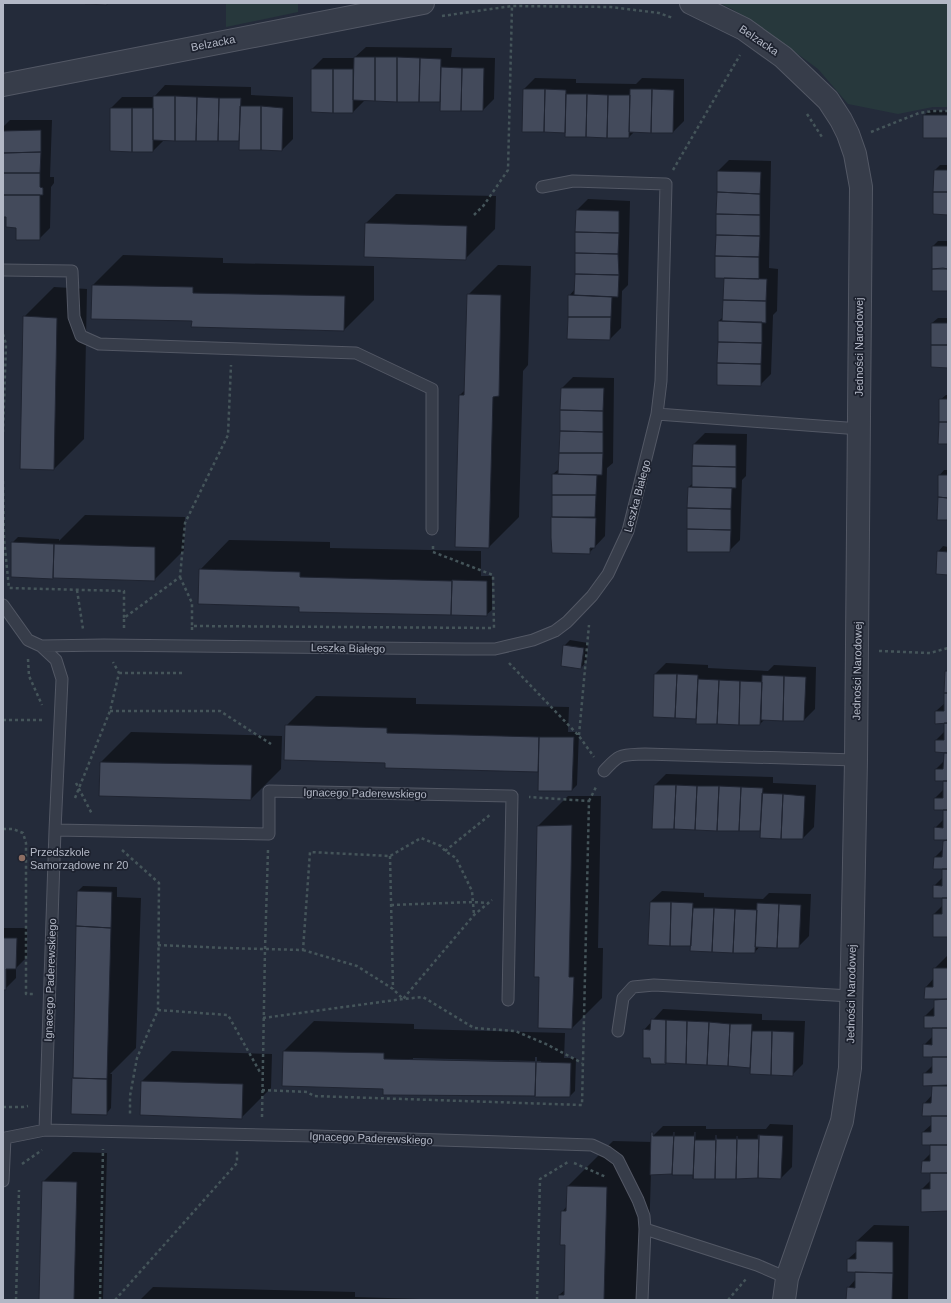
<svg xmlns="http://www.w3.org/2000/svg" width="951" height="1303" viewBox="0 0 951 1303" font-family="Helvetica,sans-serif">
	<rect width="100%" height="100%" fill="#242b3a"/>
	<!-- green -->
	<path fill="#27383c" d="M226 3H298V12L226 27Z
		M719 3H948V107H933L898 114 848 104 818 69 769 33 732 9Z"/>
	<!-- shadow -->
	<path fill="#0007" fill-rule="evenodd" d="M366 47 452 48 451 57 495 58 494 99 483 110 441 101 364 100V101L353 112 312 69 323 58H354Z
		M535 78 576 79V83L636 84 642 78 684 79V121L673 132 635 131 629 137 566 132 523 131 524 89Z
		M165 85 251 87V95L293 97V139L282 150 240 140H164L153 151 111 108 122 97H154Z
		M929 110 948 111V137L924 116Z
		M10 120H52L50 177H54V183L51 187 50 228 39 239 17 227 7 216H3V127Z
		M729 160 771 161 769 268 778 269 777 311 773 315 771 374 760 385 719 321 723 317 725 277 718 171Z
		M940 165H948V214L935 170Z
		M396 194 496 196 495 229 465 259 366 223Z
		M588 199 630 201 628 285 622 291 621 328 610 339 569 296 575 289 577 210Z
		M938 241H948V290L933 246Z
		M123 255 223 258V263L374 266V300L344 330 193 321 92 318 93 285Z
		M498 265 531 266 528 365 523 371 519 517 489 547 460 395 465 390 468 295Z
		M54 287 87 289 84 439 54 469 24 317Z
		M938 318H948V367L932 366V323Z
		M573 377 614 378 613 463 607 468 605 536 589 553 552 538 553 474 560 468 562 388Z
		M946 395H948V443L940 400Z
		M705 433 747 434 746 476 742 480 740 540 729 551 689 487 693 483 694 444Z
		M944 470H948V519L939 476Z
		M85 515 185 517 184 550 154 580 12 543 18 537 59 539V541Z
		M229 540 330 542V548L481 551V576H492V610L486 615 300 606 200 570Z
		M943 546 948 547V574L938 552Z
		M570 640 588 643 586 662 581 668 564 646Z
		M666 663 708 665V668L768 671 774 665 816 667 815 709 804 720 765 719 760 724 697 718 654 716 655 674Z
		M948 670V936L934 914 943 905V897L934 886 943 877V868L935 857 944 848V840L935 828 944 819V809L935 798 944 789V780L936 769 945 760V752L936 751V740L945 731V722L936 711 945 703 946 672Z
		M316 696 416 698V704L569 707 568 732H579L577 785 572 790 539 771 386 767V762L286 726Z
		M131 732 282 736 281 769 251 799 101 762Z
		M666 774 773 777V783L816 785 814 827 803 838 761 830 654 828 655 785Z
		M568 796H601L598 948H603L602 998 572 1028 540 976 538 826Z
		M83 886 117 887V897L141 898 136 1048 110 1074H112L111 1108 106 1114 73 1078 78 891Z
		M662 891 704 893V897L763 899 769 893 811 894 809 936 798 947 760 946 755 952 692 945 650 902Z
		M3 928H27V957L16 968V978L5 989H3Z
		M948 955V1210L922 1189 931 1180V1172L923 1161 931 1153V1144L923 1132 932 1124V1115L924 1104 932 1095 933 1084 924 1074 933 1065V1056L924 1045 933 1036V1027L925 1016 935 1006V999L926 987 934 978V969Z
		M663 1009 762 1014V1020L805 1021 803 1064 792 1075 751 1067 671 1062 644 1030Z
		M314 1021 414 1024V1029L565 1033 564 1058H576L575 1091 570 1096 384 1094V1088L284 1051ZM535 1057H537V1061H541V1063L537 1066 413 1060V1058L535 1061Z
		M172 1051 272 1054 271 1088 241 1118 141 1114 142 1081Z
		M770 1124 793 1125 792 1167 781 1178 694 1174 651 1173 647 1300H559V1295L565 1290 566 1244 562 1212 567 1206 568 1186 613 1141 652 1142V1137L663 1126H706V1129H766Z
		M73 1152 107 1153 103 1300H40L43 1182Z
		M874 1225 909 1226 908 1300H855L848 1288 856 1279V1271L848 1259 857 1251V1241Z
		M153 1287 355 1292V1297L453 1300H140Z"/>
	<!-- building -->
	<path fill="#434a5b" stroke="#1f2431" d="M85 3H107V5L85 4Z
		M354 57H375V101L353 100Z
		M375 57H397V102L375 101Z
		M397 57 420 58 419 102H397Z
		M420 58 441 59 440 102H419Z
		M441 67 462 68 461 111H440Z
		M462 68H484L483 111H461Z
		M311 69H333V113L311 112Z
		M333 69H353V113H333Z
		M523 89H545L544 132H522Z
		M545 89 566 90 565 133 544 132Z
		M630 89H652L651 133 629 132Z
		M652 89 674 90 673 133H651Z
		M566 94H587L586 137H565Z
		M587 94 608 95 607 138 586 137Z
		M608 95H630L629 138H607Z
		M153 96H175V141L153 140Z
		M175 96 197 97 196 141H175Z
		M197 97 219 98 218 141H196Z
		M219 98H241L239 141H218Z
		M240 106H261V150H239Z
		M261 106 283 108 282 151 261 150Z
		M110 108H132V152L110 151Z
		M132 108H153V152H132Z
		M923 115H948V138H923Z
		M41 130V152L3 153V131Z
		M41 152 40 173H3V153Z
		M934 170H948V192H933Z
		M717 171 761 172 760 194 717 192Z
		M3 173H40V187L43 188V195H3Z
		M717 192 760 194V215L716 214Z
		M933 192H948V215L933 214Z
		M3 195H40V240H16V228L6 227V217H3Z
		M576 210 619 211V233L575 232Z
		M716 214 760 215V236L716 235Z
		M365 223 467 226 466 260 364 257Z
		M575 232 619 233 618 254 575 253Z
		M716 235 760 236 759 257 715 256Z
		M932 246H948V269H932Z
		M575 253 618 254 619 275 575 274Z
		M715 256 759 257V279L715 278Z
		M943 268 948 269V291H932V269Z
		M575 274 619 275 618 297 574 295Z
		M724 278 767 279 766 301 723 300Z
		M92 285 193 287V293L345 296 344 331 191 327 192 321 91 319Z
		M467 294 501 295 499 396 493 397 489 548 455 547 459 395H464Z
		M568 295 612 297 611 317H568Z
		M723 300 766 301V323L722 321Z
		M23 316 57 318 54 470 20 469Z
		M568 317H611L610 340 567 339Z
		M718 321 762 322V343L718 342Z
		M931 323H948V345H931Z
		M718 342 762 343 761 364 717 363Z
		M931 345H948V368L931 367Z
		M717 363 761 364V386L717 385Z
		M561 388H604L603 411 560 410Z
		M939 399H948V422H939Z
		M560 410 603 411V432L560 431Z
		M939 422H948V444H938Z
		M560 431 603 432V453H559Z
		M693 444 736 445V467L692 466Z
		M559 453H603L602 475 558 474Z
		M692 466 736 467V488L692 487Z
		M552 474 597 475 596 495H552Z
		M938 475H948V498L938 497Z
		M688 487 732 488 731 509 687 508Z
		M552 495H596L595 517H552Z
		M938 497 948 498V520H937Z
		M687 508 731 509V530L687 529Z
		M551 517 596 518 595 548H590V554L552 553 551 538Z
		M687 529 731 530 730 552H687Z
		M11 542 54 544 53 579 11 577Z
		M54 544 155 547V581L53 578Z
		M937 551 948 552V575L936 574Z
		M199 569 300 572V577L452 581 451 615 299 612V607L198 604Z
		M452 580 487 581V616L451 615Z
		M563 645 584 648 581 669 561 666Z
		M945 671H948V693H944Z
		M654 674H677L675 718 653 717Z
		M677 674 698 675 696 719 675 718Z
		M762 675 784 676 783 721 761 720Z
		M784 676 806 677 804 721H783Z
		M698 679 719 680 717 724H696Z
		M719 680 740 681 739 725 717 724Z
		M740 681 762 682 760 725H739Z
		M944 693H948V723L935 724V711H944Z
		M944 723H948V753L935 752V740H944Z
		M285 725 387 728V733L539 737 538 772 385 768V763L284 760Z
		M539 737H574L572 791H538Z
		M944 753H948V781H935V769H943Z
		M100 762 252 765 251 800 99 796Z
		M943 781H948V810H934V798H943Z
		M654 785H676L674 829H652Z
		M676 785 697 786 695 830 674 829Z
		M697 786H719L717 831 695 830Z
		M719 786 741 787 739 831H717Z
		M741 787 763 788 760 831H739Z
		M762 793 783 794 781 839 760 838Z
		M783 794 805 796 803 839H781Z
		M943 810H948V840H934V827L943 828Z
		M572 825 569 977H574L572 1029 538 1028 539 977H534L537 826Z
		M948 840V869H933L934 857H942L943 841Z
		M942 869H948V898H933V885L942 886Z
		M77 891 112 892 111 928 76 926Z
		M942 898H948V937H933V914H942Z
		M650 902H671L670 946 648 945Z
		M671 902 693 903 691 946H670Z
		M757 903 779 904 777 948 755 947Z
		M779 904 801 905 799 948H777Z
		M693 908H714L712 952 690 951Z
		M714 908 735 909 733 953 712 952Z
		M735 909 757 910 755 953H733Z
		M76 926 111 928 107 1079 73 1078Z
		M3 938H17L16 969H6V990H3Z
		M933 968H948V999H924L925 987H933Z
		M948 999V1028H924V1016H934V1000Z
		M651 1019 666 1020V1064H651L650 1058H643V1029L650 1030Z
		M666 1020 687 1021 686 1064 665 1063Z
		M687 1021 709 1022 707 1065 686 1064Z
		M709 1022 730 1024 728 1066 707 1065Z
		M730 1024H752L750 1068 728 1066Z
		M932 1028H948V1057H923V1044L932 1045Z
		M752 1031H772L771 1075 750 1074Z
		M772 1031 794 1032 793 1076 771 1075Z
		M283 1051 384 1053V1059L536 1062 535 1096 383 1095V1089L282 1086Z
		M932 1057H948V1085L923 1086V1073H932Z
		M536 1062 571 1063 570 1097H535Z
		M72 1078 107 1079V1115L71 1114Z
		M141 1081 243 1084 242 1119 140 1115Z
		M932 1086H948V1116H922L923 1103H931Z
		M931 1116H948V1145H922V1132H931Z
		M651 1132H653V1136H673L674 1132 672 1175V1174L650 1175Z
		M674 1132V1136H694L695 1132 693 1179V1175H672Z
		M695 1132V1140H715L716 1135 715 1179H693Z
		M716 1135 717 1139H737V1136L736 1179H715Z
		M758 1135H759L758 1178 736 1179 737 1136 738 1139H758Z
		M759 1135 783 1136 781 1179 758 1178Z
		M930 1145H948V1173H921L922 1161H930Z
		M930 1173H948V1211L921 1212V1189H930Z
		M42 1181 77 1182 74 1300H39Z
		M567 1186 607 1187 604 1300H558V1295H564L565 1245H560L561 1211H566Z
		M856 1241 893 1242V1273L847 1272V1259H856Z
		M855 1272 893 1273 892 1300H846L847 1287 855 1288Z"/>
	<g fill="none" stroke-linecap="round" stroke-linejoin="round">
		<!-- lane casing -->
		<g stroke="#535865" stroke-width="13">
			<path id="lane" d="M3 270 72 271 74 317 81 336 99 344 356 353 432 389V529
				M657 414 860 429
				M3 605 28 640 41 646 56 660 62 679 55 830 45 1130
				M41 646 104 645 465 649H495L533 640 555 631 567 622 592 596 608 574 628 531 657 414 661 381 666 184 573 181 542 187
				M604 771C620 753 621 755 645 754L856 760
				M55 830 269 834V791L512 796 508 1000
				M618 1031 623 998 633 987 654 985 851 996
				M3 1181 5 1138 45 1130 316 1136 592 1145 607 1152 618 1160 638 1200 644 1216 645 1229 642 1300
				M645 1229 757 1265 787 1278"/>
		</g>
		<!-- street casing -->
		<g stroke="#535865" stroke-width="24">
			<path id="street" d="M691 3 744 29 783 57 828 100 841 120 848 134 855 154 861 187 856 760 850 1068 842 1121 787 1278 784 1300
				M3 85 423 3"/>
		</g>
		<!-- path -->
		<path stroke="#45555a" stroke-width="2.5" stroke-dasharray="3 3" stroke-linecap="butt" d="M442 16 512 6 611 7 659 13 673 18
			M807 114 822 137
			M871 132 919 113 933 111H948
			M673 170 740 55
			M474 215 484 205 508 170 512 6
			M3 334 6 344 3 432
			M3 481 4 539 9 588 124 591V618
			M433 546V552L493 575 494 628
			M180 577 192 603V626
			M77 590 83 629
			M124 628V618L180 577 185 523 228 435 231 365
			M192 630V626L494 628
			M879 651 930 653 948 648
			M28 659 29 676 42 705
			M509 663 579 736 594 757
			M119 673H184
			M110 711H220L271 744
			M3 720H42
			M579 735 589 625
			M76 783 92 814
			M75 798 110 711 119 673 113 662
			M589 801 597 785
			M3 829H13L23 833 26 843V994H33
			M122 850 159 883 158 1010 137 1058 130 1096V1115
			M445 851 491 814
			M390 856 393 989
			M391 905 473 902 488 903
			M158 945 226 948 303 950 310 852 390 856 421 838 441 846 445 851 456 858 472 891 474 915
			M303 950 357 966 393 989 403 999 474 915 492 900
			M158 1010 228 1015 261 1074
			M263 1018 403 999 423 997 474 1028 515 1031 546 1044 582 1063
			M262 1090 307 1092 314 1096 582 1105 589 801 529 797
			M3 1107H23L28 1106
			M262 1117 265 949 268 850
			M574 1163 606 1177
			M22 1164 42 1150
			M16 1300 19 1190
			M100 1300 103 1149
			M115 1300 237 1163V1151
			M537 1300 540 1179 568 1162
			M728 1300 746 1279"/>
		<!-- lane -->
		<use href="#lane" stroke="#373d4a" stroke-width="11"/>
		<!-- street -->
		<use href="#street" stroke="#373d4a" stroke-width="22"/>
	</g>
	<!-- markers -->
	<circle fill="#8d6e63" stroke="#1d222f" stroke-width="1.5" cx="22" cy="858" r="4"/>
	<g text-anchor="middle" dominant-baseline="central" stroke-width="3.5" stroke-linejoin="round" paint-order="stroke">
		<!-- street labels -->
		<g font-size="11" fill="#b3b8c6" stroke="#1d222f">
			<text transform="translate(759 40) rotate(34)">Belzacka</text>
			<text transform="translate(213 43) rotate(-11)">Belzacka</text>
			<text transform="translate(859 347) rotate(-90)">Jedności Narodowej</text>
			<text transform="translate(637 496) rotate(-75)">Leszka Białego</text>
			<text transform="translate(348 648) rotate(1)">Leszka Białego</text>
			<text transform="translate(857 671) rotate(-89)">Jedności Narodowej</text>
			<text transform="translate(365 793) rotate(1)">Ignacego Paderewskiego</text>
			<text transform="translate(50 980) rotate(-88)">Ignacego Paderewskiego</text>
			<text transform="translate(851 994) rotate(-89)">Jedności Narodowej</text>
			<text transform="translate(371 1138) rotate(2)">Ignacego Paderewskiego</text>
		</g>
		<!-- poi labels -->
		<g font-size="11" fill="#b3b8c6" stroke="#1d222f" text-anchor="start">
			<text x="30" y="852">Przedszkole<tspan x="30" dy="13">Samorządowe nr 20</tspan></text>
		</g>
	</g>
	<!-- border -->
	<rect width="951" height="1303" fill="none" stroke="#b3b8c6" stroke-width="8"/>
</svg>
